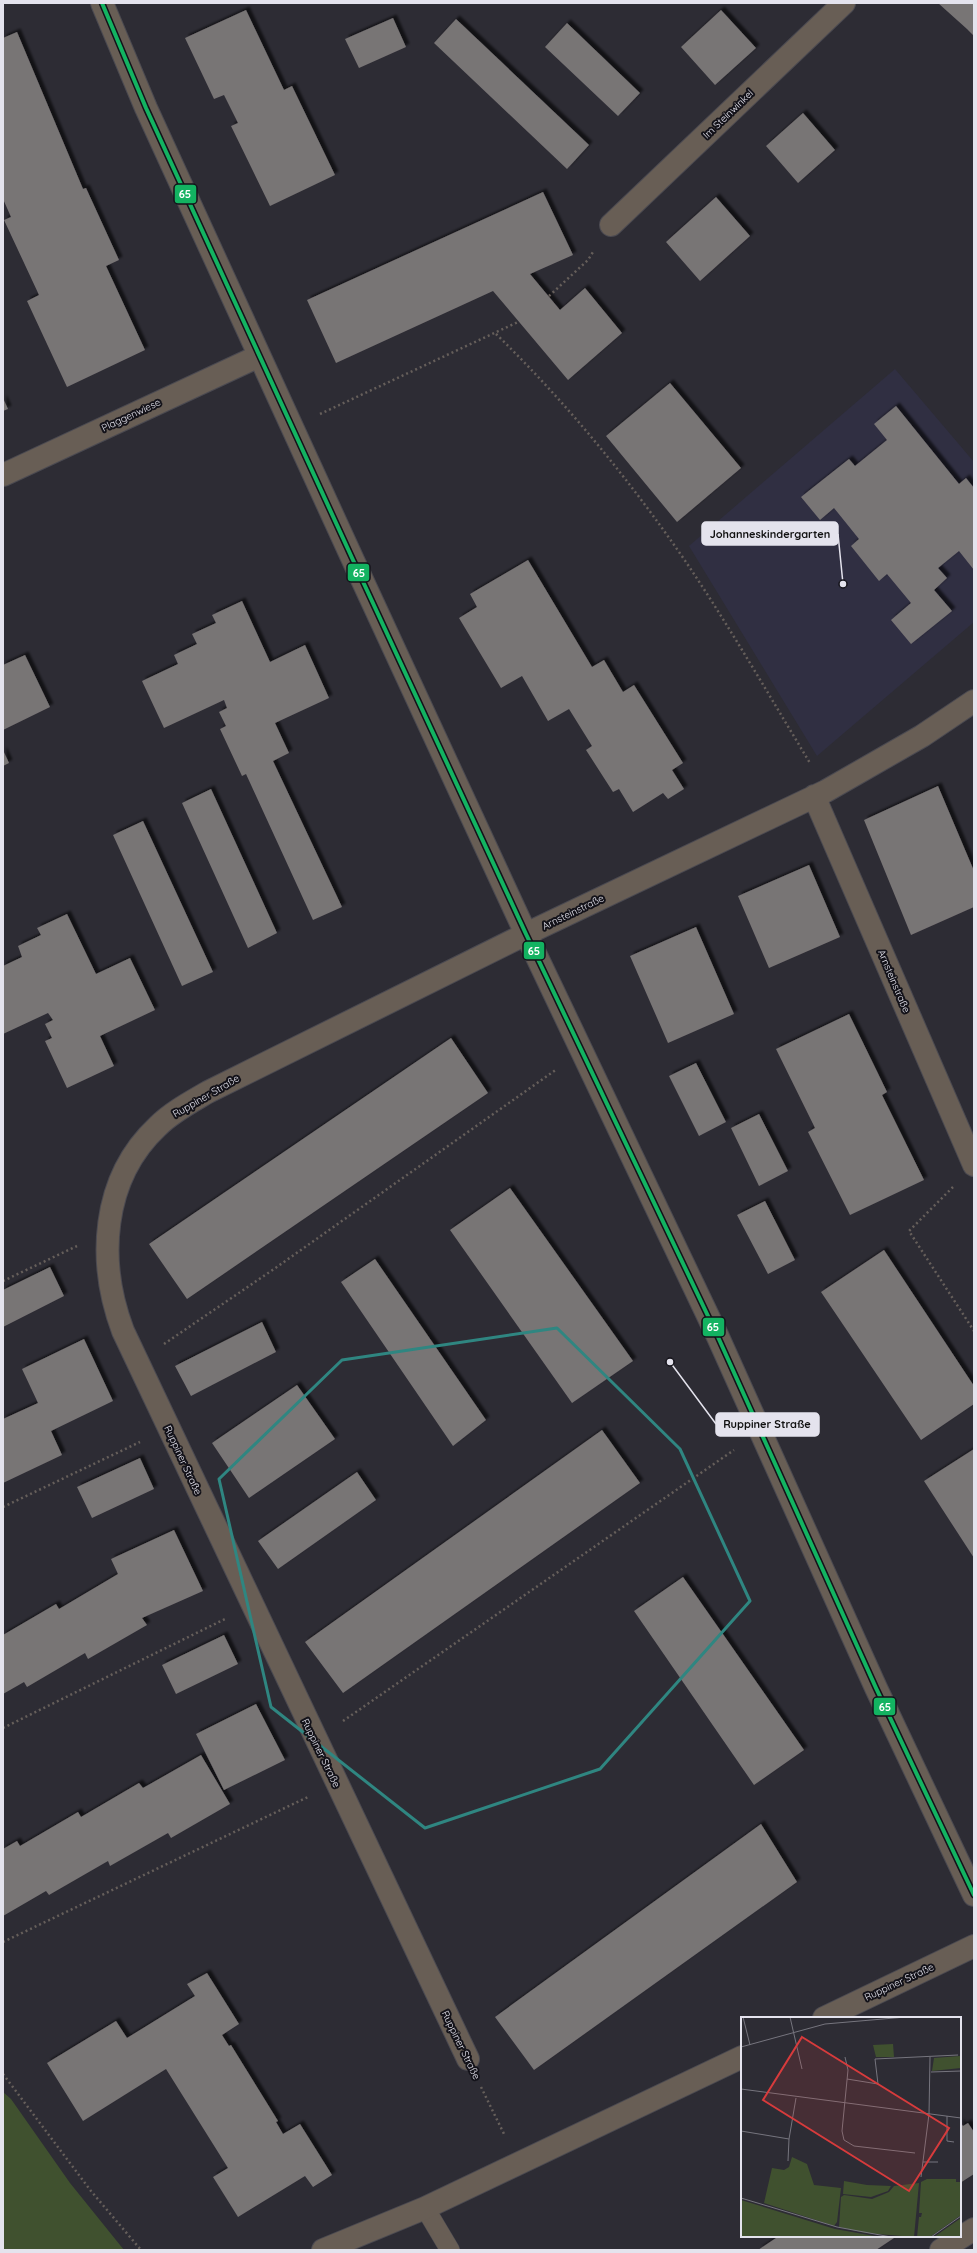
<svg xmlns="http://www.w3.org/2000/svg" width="977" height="2253" viewBox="0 0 977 2253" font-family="Quicksand,sans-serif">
	<defs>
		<filter id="shadow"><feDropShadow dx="3.5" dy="-3.5" stdDeviation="1" flood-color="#0009"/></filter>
	</defs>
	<rect width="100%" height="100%" fill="#2d2c34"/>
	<!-- built -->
	<path fill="#302f42" d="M895 369 974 462V622L817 756 689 546Z"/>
	<!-- green -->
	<path fill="#40512f" d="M3 2092 11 2099 70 2183 124 2250H3Z"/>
	<!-- building -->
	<path fill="#787475" filter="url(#shadow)" d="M938 3H974V36L967 29Z
		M246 10 284 90 292 86 335 175 270 206 231 126 238 123 224 95 214 99 185 38Z
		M721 10 756 48 715 85 681 47Z
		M393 18 406 47 359 68 345 39Z
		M456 19 589 145 567 169 434 43Z
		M567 23 640 93 618 116 545 47Z
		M17 32 83 189 86 188 119 260 106 266 145 350 67 387 27 301 39 295 4 220 11 217 3 199V38Z
		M803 113 835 150 798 183 766 146Z
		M543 192 573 255 530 274 560 310 585 288 622 333 568 380 493 291 336 363 307 300Z
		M716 197 750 236 700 281 666 242Z
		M670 383 741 468 677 522 606 436Z
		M3 398 8 409 3 411Z
		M896 406 959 484 966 478 974 488V570L959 551 938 568 947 578 934 590 952 611 911 644 891 620 911 603 887 574 879 581 851 546 859 539 834 508 820 520 801 497 849 459 855 466 887 440 874 424Z
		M528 560 592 667 604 660 623 692 634 685 683 763 672 770 684 789 668 799 663 793 633 812 619 789 613 792 586 750 592 746 569 709 548 721 522 676 501 688 459 618 477 607 470 594Z
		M242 601 270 662 305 645 329 698 275 723 289 753 273 761 342 907 313 920 246 774 242 776 220 729 226 726 219 712 227 708 224 700 164 728 142 681 178 664 174 655 197 644 192 634 216 623 212 615Z
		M25 655 50 707 3 730V665Z
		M3 750 9 763 3 766Z
		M938 786 974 871V907L911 935 864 820Z
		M211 789 277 933 248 948 182 803Z
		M143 821 213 972 182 986 113 835Z
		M809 865 840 937 769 968 738 896Z
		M67 914 96 974 130 958 155 1010 100 1036 114 1066 67 1088 45 1041 52 1038 45 1024 53 1020 48 1013 3 1034V966L22 957 18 946 41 935 37 928Z
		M696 927 734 1014 668 1043 630 956Z
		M849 1014 887 1092 882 1095 924 1180 850 1215 808 1132 815 1128 776 1049Z
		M451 1038 488 1093 187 1299 149 1244Z
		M696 1063 726 1122 699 1136 669 1076Z
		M759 1114 788 1171 759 1186 731 1128Z
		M510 1188 633 1361 572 1403 450 1230Z
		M765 1201 795 1260 768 1274 737 1215Z
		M884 1250 974 1386V1404L921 1440 821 1292Z
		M375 1259 486 1420 453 1446 341 1282Z
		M50 1267 64 1296 3 1327V1290Z
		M262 1322 276 1352 191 1396 175 1366Z
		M84 1339 113 1401 51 1431 62 1455 3 1483V1419L38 1403 22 1369Z
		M297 1385 335 1439 249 1498 212 1443Z
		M602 1430 640 1483 343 1693 305 1642Z
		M974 1449V1558L924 1481Z
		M140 1458 154 1489 92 1518 77 1487Z
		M357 1472 376 1500 278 1569 258 1541Z
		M174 1530 203 1591 142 1618 147 1625 88 1659 85 1653 27 1687 24 1682 3 1694V1635L56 1604 59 1609 118 1574 111 1559Z
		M683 1577 804 1750 754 1785 634 1611Z
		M224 1635 238 1664 176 1694 162 1665Z
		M256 1704 285 1760 224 1790 196 1734Z
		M201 1755 230 1804 171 1838 168 1833 110 1866 108 1861 49 1895 46 1891 3 1916V1849L17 1841 20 1846 78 1812 81 1817 139 1783 143 1788Z
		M761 1824 797 1882 534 2070 495 2017Z
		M207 1973 239 2024 222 2035 229 2046 231 2045 278 2121 276 2122 283 2134 300 2124 332 2175 313 2187 305 2176 238 2217 213 2177 228 2168 166 2069 83 2121 47 2063 116 2021 127 2038 195 1996 187 1984Z
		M960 2122 963 2126 968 2123 974 2132V2174L960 2183Z
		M779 2236H897L876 2250H758Z"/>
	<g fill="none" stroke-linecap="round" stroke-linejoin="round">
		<!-- lane casing -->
		<g stroke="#4b4a51" stroke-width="20">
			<path id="lane" d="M425 2208 450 2250"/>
		</g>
		<!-- street casing -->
		<g stroke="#4b4a51" stroke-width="24">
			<path id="street" d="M102 3 146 108 353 560 526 934 718 1337 876 1688 974 1895
				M611 225 844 3
				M3 475 259 356
				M814 796 974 1165
				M824 2018 974 1946
				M468 2059 123 1331C97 1262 101 1179 158 1126 172 1112 191 1102 208 1092L526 934 826 791 922 736 974 701
				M323 2250 425 2208 742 2057
				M941 2250 974 2229"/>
		</g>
		<!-- path -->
		<path stroke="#665f5b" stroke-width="2.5" stroke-dasharray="2 3" stroke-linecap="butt" d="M549 296 588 260 593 252
			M496 334C567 403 632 483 688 565 731 629 770 697 810 763
			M320 414 518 322
			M953 1187 909 1231 974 1331
			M3 1281 77 1246
			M164 1344 274 1269 557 1069
			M3 1507 140 1442
			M343 1721 734 1450
			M3 1728 225 1619
			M3 1942 310 1796
			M3 2074 91 2191 141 2250
			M481 2087 505 2136"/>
		<!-- lane -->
		<use href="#lane" stroke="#685e55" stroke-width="19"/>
		<!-- street -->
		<use href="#street" stroke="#685e55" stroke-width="22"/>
		<!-- bus-1 casing -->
		<g stroke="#131219" stroke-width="7">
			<path id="bus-1" d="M102 3 146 108 353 560 526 934 718 1337 876 1688 974 1895"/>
		</g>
		<!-- bus-1 -->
		<use href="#bus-1" stroke="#13b361" stroke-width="4"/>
	</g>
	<!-- marked area -->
	<path fill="none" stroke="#2f8681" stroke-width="3" stroke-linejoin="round" d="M557 1328 680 1449 750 1601 600 1769 425 1828 271 1707 219 1479 342 1360Z"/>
	<g text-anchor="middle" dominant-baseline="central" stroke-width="4" stroke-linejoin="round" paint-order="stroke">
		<!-- street labels -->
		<g font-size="10" fill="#e4e3ed" stroke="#131219">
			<text transform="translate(728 114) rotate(-44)">Im Steinwinkel</text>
			<text transform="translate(131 415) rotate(-25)">Plaggenwiese</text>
			<text transform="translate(573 912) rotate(-26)">Arnsteinstraße</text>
			<text transform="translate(894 981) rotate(67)">Arnsteinstraße</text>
			<text transform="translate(206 1096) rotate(-30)">Ruppiner Straße</text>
			<text transform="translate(183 1460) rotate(65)">Ruppiner Straße</text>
			<text transform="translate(321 1753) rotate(64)">Ruppiner Straße</text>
			<text transform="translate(899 1982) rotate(-25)">Ruppiner Straße</text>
			<text transform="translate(461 2045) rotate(64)">Ruppiner Straße</text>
		</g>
	</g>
	<!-- overview -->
	<g transform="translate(741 2017)">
		<rect width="220" height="220" fill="#2d2c34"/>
		<path d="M152 27 153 40H135L132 28ZM219 39 220 51 191 54 193 41ZM51 140 66 147 73 168 100 171 96 205 93 209 23 186 31 151 43 153 48 150ZM186 162H215V165H220V198L189 220H176L178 200H180L181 196H178L180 165ZM103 164 126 168 150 169 147 174 130 180 102 177ZM178 166 173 220 124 216 98 210 100 180 103 178 131 182 148 175 153 169ZM0 183 94 212 139 220H0ZM220 201V220H193Z" fill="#40512f"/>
		<path fill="none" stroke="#76757e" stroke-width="1" d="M2 0 9 28M49 0 61 52M0 30 84 7 165 0M104 40 107 53 101 114 103 123 113 129 174 136M190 55 220 54M106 62 137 67 134 42 217 38M0 72 220 101M206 99V124L213 125M0 114 48 122 55 81M47 144 48 122M182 145H197M180 160 188 97 189 40M0 181 96 210 150 220M190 220 220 199"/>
		<path fill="#d73b3c" fill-opacity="0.15" stroke="#d73b3c" stroke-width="2" d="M61 20 208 111 168 174 22 83Z"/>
		<rect width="220" height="220" fill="none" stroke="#e4e3ed" stroke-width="2"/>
	</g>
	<!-- callouts -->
	<path fill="none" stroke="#e4e3ed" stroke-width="1.5" d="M843 584L838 534M670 1362L716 1424"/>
	<g fill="#e4e3ed" stroke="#131219" stroke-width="1.5">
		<circle cx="843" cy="584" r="4"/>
		<circle cx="670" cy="1362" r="4"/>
	</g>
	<g fill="#e4e3ed" stroke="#e4e3ed" stroke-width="1.5">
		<rect x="702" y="522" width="136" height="23" rx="4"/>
		<rect x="716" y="1413" width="103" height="23" rx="4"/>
	</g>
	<g font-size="11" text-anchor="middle" font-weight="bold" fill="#111">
		<text x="770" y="538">Johanneskindergarten</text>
		<text x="767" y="1428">Ruppiner Straße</text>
	</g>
	<g stroke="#131219" stroke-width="1.5">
		<rect x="174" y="184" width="23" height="20" rx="4" fill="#13b361"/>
		<rect x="347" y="563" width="23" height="19" rx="4" fill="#13b361"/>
		<rect x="523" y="941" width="22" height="19" rx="4" fill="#13b361"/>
		<rect x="702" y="1317" width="23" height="20" rx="4" fill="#13b361"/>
		<rect x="873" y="1697" width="23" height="19" rx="4" fill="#13b361"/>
	</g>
	<g font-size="11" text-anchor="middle" font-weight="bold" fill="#fff">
		<text x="185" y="198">65</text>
		<text x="359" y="577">65</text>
		<text x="534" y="955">65</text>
		<text x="713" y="1331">65</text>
		<text x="885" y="1711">65</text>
	</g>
	<!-- border -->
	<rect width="977" height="2253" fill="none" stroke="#e4e3ed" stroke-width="8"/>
</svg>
